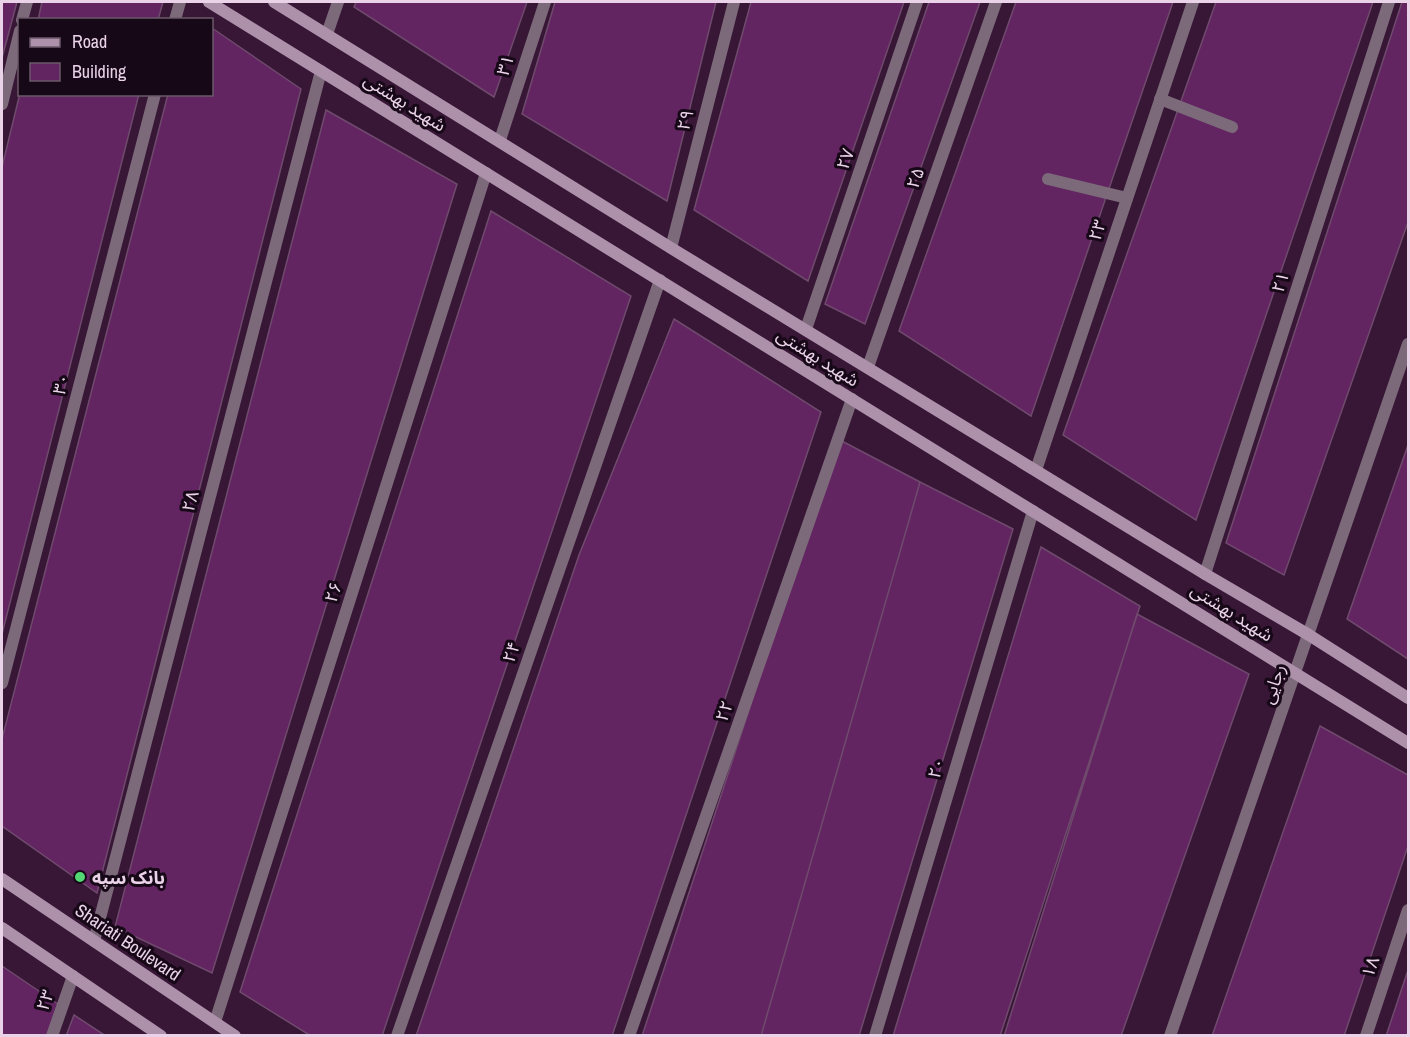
<svg xmlns="http://www.w3.org/2000/svg" width="1410" height="1037" viewBox="0 0 1410 1037" font-family="'Archivo Narrow','Noto Sans Arabic',sans-serif">
	<rect width="100%" height="100%" fill="#371636"/>
	<!-- building -->
	<path fill="#622561" stroke="#6f4a6d" stroke-width="1.5" d="M2 2H17L2 58Z
		M42 2H163L158 20H38Z
		M356 2H527L494 97 354 7Z
		M555 2H716L667 201 522 114Z
		M751 2H904L808 281 694 210Z
		M929 2H980L865 324 825 304Z
		M1016 2H1173L1031 416 899 331Z
		M1216 2H1373L1196 520 1063 435Z
		M1402 2H1408V222L1284 575 1226 543Z
		M212 28 301 89 97 893 2 826V739L168 94H212Z
		M20 93 139 94 2 634V167Z
		M326 110 457 184 212 973 115 927Z
		M491 211 631 296 382 1036H311L240 992Z
		M674 319 821 412 612 1036H416L579 555Z
		M838 439 920 482 761 1036H642Z
		M1408 445V659L1347 619Z
		M920 482 1013 529 859 1036H761Z
		M1041 547 1140 606 1000 1036H893Z
		M1137 614 1249 674 1121 1036H1004Z
		M1320 726 1408 775V846L1344 1036H1212Z
		M2 966 58 1004 47 1036H2Z
		M1408 970V1036H1386Z
		M74 1015 106 1036H66Z"/>
	<g fill="none" stroke-linecap="round" stroke-linejoin="round">
		<!-- service -->
		<path stroke="#7c6a7a" stroke-width="12" d="M1160 99 1232 127
			M1048 179 1127 198"/>
		<!-- minor -->
		<path stroke="#7c6a7a" stroke-width="12" d="M22 20 27 2
			M175 20 180 2
			M327 34 338 2
			M2 104 20 31
			M500 140 545 2
			M671 248 734 2
			M806 329 917 2
			M868 367 996 2
			M1036 470 1193 2
			M1205 574 1389 2
			M2 683 155 94
			M94 941 321 71
			M215 1022 486 173
			M52 1036 73 976
			M397 1036 660 280
			M629 1036 852 399
			M875 1036 1033 511
			M1170 1036 1408 344
			M1366 1036 1408 910"/>
		<!-- secondary -->
		<path stroke="#ad91ab" stroke-width="12" d="M209 2 1408 743
			M274 2 671 248 1205 574 1309 635 1408 698
			M2 879 235 1036
			M2 928 161 1036"/>
	</g>
	<!-- markers -->
	<circle fill="#53d673" stroke="#160816" stroke-width="2" cx="80" cy="877" r="6"/>
	<g text-anchor="middle" dominant-baseline="central" stroke-width="6" stroke-linejoin="round" paint-order="stroke">
		<!-- street labels -->
		<g font-size="18" fill="#ead3e8" stroke="#160816">
			<text transform="translate(505 65) rotate(-72)">۳۱</text>
			<text transform="translate(405 102) rotate(32)">شهید بهشتی</text>
			<text transform="translate(685 120) rotate(-76)">۲۹</text>
			<text transform="translate(845 159) rotate(-71)">۲۷</text>
			<text transform="translate(915 178) rotate(-71)">۲۵</text>
			<text transform="translate(1097 230) rotate(-72)">۲۳</text>
			<text transform="translate(1280 282) rotate(-72)">۲۱</text>
			<text transform="translate(818 357) rotate(32)">شهید بهشتی</text>
			<text transform="translate(61 384) rotate(-75)">۳۰</text>
			<text transform="translate(190 501) rotate(-75)">۲۸</text>
			<text transform="translate(333 592) rotate(-72)">۲۶</text>
			<text transform="translate(1232 612) rotate(32)">شهید بهشتی</text>
			<text transform="translate(511 652) rotate(-71)">۲۴</text>
			<text transform="translate(1273 684) rotate(-71)">رجایی</text>
			<text transform="translate(724 711) rotate(-71)">۲۲</text>
			<text transform="translate(936 768) rotate(-73)">۲۰</text>
			<text transform="translate(128 942) rotate(34)">Shariati Boulevard</text>
			<text transform="translate(1370 967) rotate(-71)">۱۸</text>
			<text transform="translate(45 1000) rotate(-70)">۲۳</text>
		</g>
		<!-- poi labels -->
		<g font-size="18" font-weight="bold" fill="#ead3e8" stroke="#160816" text-anchor="start">
			<text x="92" y="877">بانک سپه</text>
		</g>
	</g>
	<!-- border -->
	<rect width="1410" height="1037" fill="none" stroke="#ead3e8" stroke-width="6"/>
	<!-- legend -->
	<rect x="18" y="18" width="195" height="78" fill="#160816" stroke="#6b596a" stroke-width="1.5"/>
	<rect x="30" y="38" width="30" height="9" fill="#ad91ab" stroke="#6b596a" stroke-width="1.5"/>
	<text x="72" y="48" font-size="18" fill="#ead3e8">Road</text>
	<rect x="30" y="63" width="30" height="18" fill="#622561" stroke="#6b596a" stroke-width="1.5"/>
	<text x="72" y="78" font-size="18" fill="#ead3e8">Building</text>
</svg>
